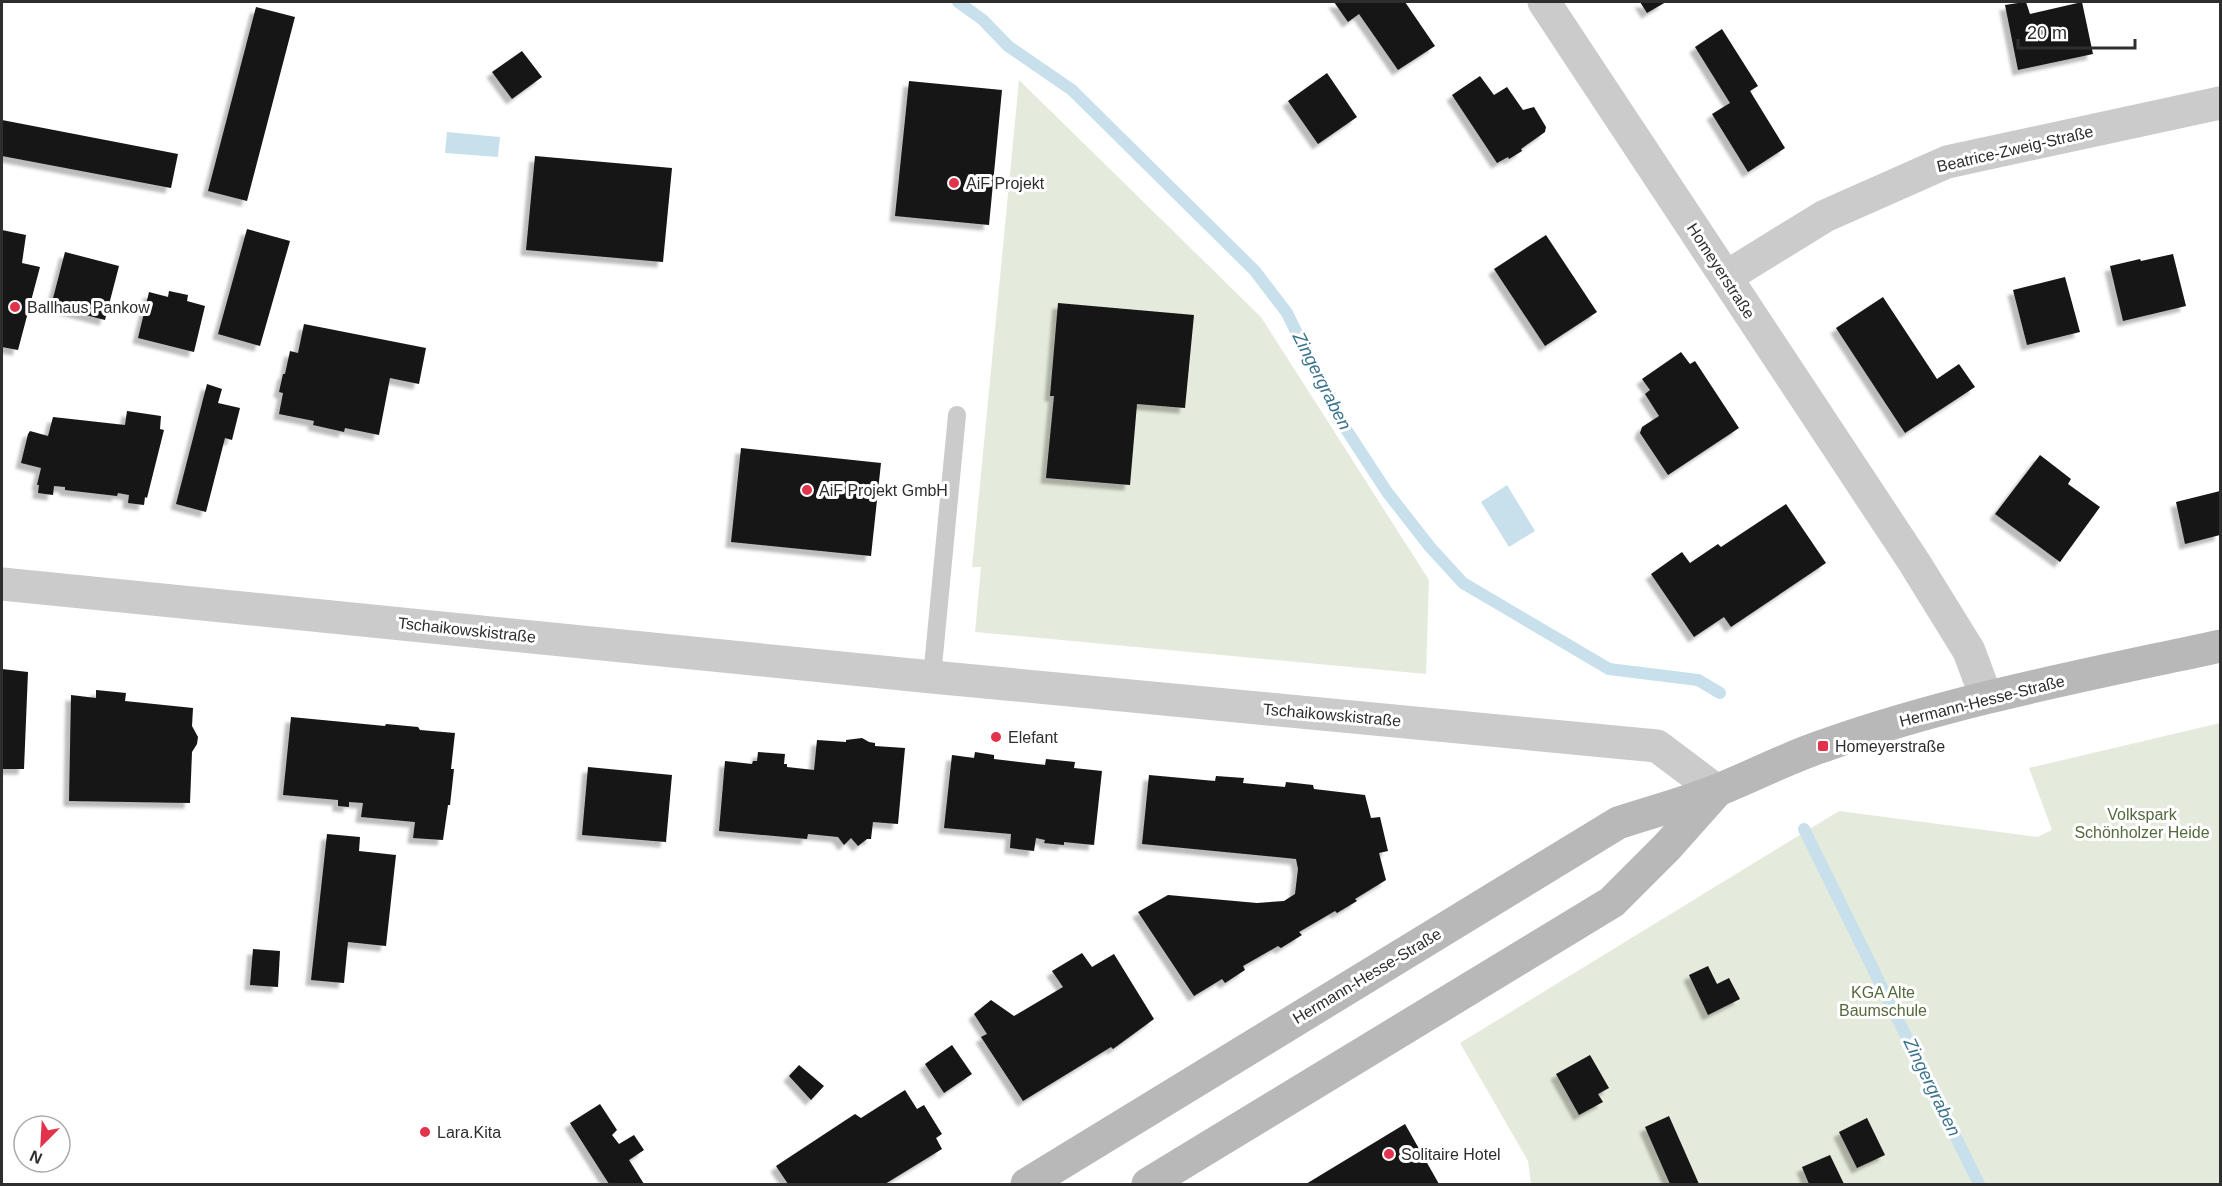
<svg xmlns="http://www.w3.org/2000/svg" width="2222" height="1186" viewBox="0 0 2222 1186" font-family="Arial,sans-serif">
	<defs>
		<filter id="shadow"><feDropShadow dx="-5.5" dy="5.5" stdDeviation="1.5" flood-color="#0004"/></filter>
	</defs>
	<rect width="100%" height="100%" fill="#fff"/>
	<!-- green -->
	<path fill="#e5ebdc" d="M1019 80 1261 317 1429 580 1426 674 975 632 981 567H972Z
		M2220 723V1184H1531L1528 1161 1460 1043 1839 811 2037 837 2052 830 2029 768Z"/>
	<!-- water -->
	<path fill="#c8e0eb" d="M447 132 500 137 498 157 445 153Z
		M1507 485 1535 531 1509 547 1481 502Z"/>
	<g fill="none" stroke-linecap="round" stroke-linejoin="round">
		<!-- stream -->
		<path stroke="#c8e0eb" stroke-width="12" d="M958 2 983 20 1008 46 1072 90 1255 271 1287 313 1338 417 1387 492 1430 547 1463 583 1609 669 1698 680 1720 693
			M1804 829 1979 1184"/>
	</g>
	<!-- building -->
	<path fill="#151515" filter="url(#shadow)" d="M1334 2H1405L1435 46 1398 70 1359 14 1348 22Z
		M1640 2H1666L1647 13Z
		M2024 2H2026L2030 14 2082 2 2093 54 2018 70 2005 5Z
		M256 7 295 17 247 201 208 191Z
		M1722 29 1758 86 1750 91 1785 148 1748 172 1712 114 1730 103 1695 47Z
		M522 51 542 77 512 99 492 72Z
		M1327 73 1357 117 1318 144 1288 101Z
		M1480 76 1494 95 1507 87 1523 110 1534 107 1546 127 1545 132 1521 149 1522 151 1509 159 1508 157 1497 163 1452 95Z
		M909 81 1002 90 989 225 895 216Z
		M2 120 178 154 171 188 2 156Z
		M535 156 672 168 663 262 526 250Z
		M247 229 290 241 260 346 218 334Z
		M2 230 26 235 22 263 40 267 18 350 2 347Z
		M1546 235 1597 312 1545 346 1494 269Z
		M65 252 119 266 105 320 51 306Z
		M2173 254 2186 306 2123 321 2110 266 2140 259 2141 261Z
		M2065 277 2080 332 2027 345 2013 290Z
		M169 291 188 295 187 301 205 306 194 352 138 338 149 292 168 297Z
		M1883 297 1937 379 1959 364 1975 387 1905 433 1836 328Z
		M1058 303 1194 315 1185 408 1137 404 1130 485 1046 478 1054 396H1050Z
		M304 324 426 348 419 384 390 378 379 435 345 428 344 432 313 425 314 421 279 414 283 393 279 392 283 374H285L290 351 298 353Z
		M1681 352 1690 364 1695 361 1739 428 1668 475 1640 433 1642 427 1659 416 1645 394 1650 390 1642 379Z
		M207 384 222 389 218 403 240 408 232 440 225 438 206 512 176 504Z
		M127 411 161 416 160 429 164 430 147 498 145 497 144 505 128 503 129 495 118 493 117 496 65 490V487L54 486 53 495 38 493 39 485H37L41 468 21 463 28 434 30 431 48 436 53 417 125 425Z
		M741 448 881 463 871 556 731 542Z
		M2040 455 2071 479 2068 484 2100 507 2060 562 1995 514Z
		M2220 491V535L2185 544 2176 502Z
		M1786 504 1826 563 1731 627 1724 617 1694 637 1651 574 1682 552 1690 563 1718 544 1721 547Z
		M2 669 28 672 24 769H2Z
		M96 690 126 693 125 701 193 708 192 726 198 737 197 744 192 752 190 803 69 801 71 695 96 698Z
		M291 717 385 726 386 724 418 727 420 730 455 733 451 769H454L450 805H448L443 840 413 838 415 822 361 817 363 803 349 802V807L338 806V800L283 795Z
		M862 738 869 742 875 743V746L905 748 898 824 873 822 871 839H867L858 846 851 838 844 845 838 837 808 834 807 839 719 831 725 761 752 764 753 761H757L758 752 785 754 784 764H787V767L814 770 817 740 846 742V740Z
		M975 752 994 755V759L1045 765 1046 759 1075 762 1074 768 1102 771 1094 845 1064 842V845L1044 843 1045 840 1036 838 1034 851 1010 848 1011 834 944 828 952 755 974 758Z
		M588 767 672 775 666 842 582 835Z
		M1149 775 1215 781 1216 776 1244 778 1243 783 1285 787 1286 782 1313 785 1314 789 1365 795 1371 818 1380 817 1388 851 1379 853 1386 880 1355 899 1357 901 1337 913 1335 911 1299 932 1302 935 1281 948 1278 946 1243 966 1245 970 1225 983 1222 979 1194 996 1138 912 1168 895 1257 903 1284 901 1295 894 1298 869 1296 859 1142 844Z
		M327 834 360 837 359 851 396 855 386 946 348 942 344 983 311 980Z
		M253 949 280 951 278 987 250 985Z
		M1082 953 1092 967 1114 954 1154 1019 1113 1049 1111 1047 1023 1101 981 1037 987 1034 974 1014 991 1000 1014 1016 1063 987 1052 971Z
		M1708 966 1717 984 1729 978 1740 999 1708 1015 1689 975Z
		M952 1045 972 1074 944 1093 925 1064Z
		M1590 1055 1609 1088 1598 1094 1603 1102 1579 1115 1556 1074Z
		M799 1065 824 1086 811 1100 789 1076Z
		M905 1090 917 1109 924 1105 942 1134 936 1138 942 1149 885 1184H788L776 1166 855 1114 861 1118Z
		M600 1104 617 1130 612 1135 619 1144 634 1135 644 1150 629 1160 644 1184H609L570 1123Z
		M1669 1116 1699 1184H1670L1645 1127Z
		M1867 1118 1885 1155 1857 1168 1839 1132Z
		M1405 1124 1439 1184H1306Z
		M1830 1155 1844 1184H1809L1802 1167Z"/>
	<g fill="none" stroke-linecap="round" stroke-linejoin="round">
		<!-- lane -->
		<path stroke="#cbcbcb" stroke-width="18" d="M932 677 957 415"/>
		<!-- street -->
		<path stroke="#cbcbcb" stroke-width="33" d="M1544 2 1914 562 1969 651 1986 697
			M1726 277 1825 216 1947 162 2220 103
			M2 584 932 677 1657 746 1717 791"/>
		<!-- secondary -->
		<path stroke="#b8b8b8" stroke-width="33" d="M1027 1184 1618 823C1651 812 1686 803 1718 790 1753 776 1787 758 1823 746 1952 700 2087 675 2220 646
			M1148 1184 1612 902 1667 847 1716 792"/>
	</g>
	<!-- markers -->
	<g fill="#e3324c" stroke="#fff" stroke-width="2">
		<circle cx="954" cy="183" r="6"/>
		<circle cx="15" cy="307" r="6"/>
		<circle cx="807" cy="490" r="6"/>
		<circle cx="996" cy="737" r="6"/>
		<rect x="1817" y="740" width="12" height="12" rx="3"/>
		<circle cx="425" cy="1132" r="6"/>
		<circle cx="1389" cy="1154" r="6"/>
	</g>
	<g text-anchor="middle" dominant-baseline="central" stroke-width="6" stroke-linejoin="round" paint-order="stroke">
		<!-- street labels -->
		<g font-size="16" fill="#2e2e2e" stroke="#fff">
			<text transform="translate(2015 149) rotate(-13)">Beatrice-Zweig-Straße</text>
			<text transform="translate(1721 271) rotate(57)">Homeyerstraße</text>
			<text transform="translate(467 630) rotate(6)">Tschaikowskistraße</text>
			<text transform="translate(1982 701) rotate(-14)">Hermann-Hesse-Straße</text>
			<text transform="translate(1332 715) rotate(5)">Tschaikowskistraße</text>
			<text transform="translate(1367 976) rotate(-31)">Hermann-Hesse-Straße</text>
		</g>
		<!-- poi labels -->
		<g font-size="16" fill="#2e2e2e" stroke="#fff" text-anchor="start">
			<text x="966" y="183">AiF Projekt</text>
			<text x="27" y="307">Ballhaus Pankow</text>
			<text x="819" y="490">AiF Projekt GmbH</text>
			<text x="1008" y="737">Elefant</text>
			<text x="1835" y="746">Homeyerstraße</text>
			<text x="437" y="1132">Lara.Kita</text>
			<text x="1401" y="1154">Solitaire Hotel</text>
		</g>
		<!-- park labels -->
		<g font-size="16" fill="#54693c" stroke="#fff">
			<text x="2142" y="814">Volkspark<tspan x="2142" dy="18">Schönholzer Heide</tspan></text>
			<text x="1883" y="992">KGA Alte<tspan x="1883" dy="18">Baumschule</tspan></text>
		</g>
		<!-- water labels -->
		<g font-size="18" font-style="italic" fill="#3d758f" stroke="#fff">
			<text transform="translate(1322 381) rotate(63)">Zingergraben</text>
			<text transform="translate(1932 1087) rotate(64)">Zingergraben</text>
		</g>
	</g>
	<!-- border -->
	<rect width="2222" height="1186" fill="none" stroke="#2e2e2e" stroke-width="6"/>
	<!-- north arrow -->
	<g transform="translate(42 1144) rotate(204)"><circle r="28" fill="#ffffff" stroke="#ababab" stroke-width="1.5"/>
	<path d="M0-4.5L10 22L0 15L-10 22Z" fill="#e3324c"/>
	<text y="-9" font-size="16" font-weight="bold" text-anchor="middle" fill="#2e2e2e">N</text>
	</g>
	<!-- scale -->
	<path d="M2018 39v9h117v-9" fill="none" stroke="#2e2e2e" stroke-width="3"/>
	<text x="2027" y="39" font-size="18" fill="#2e2e2e" stroke="#ffffff" stroke-width="4.5" paint-order="stroke">20 m</text>
</svg>
